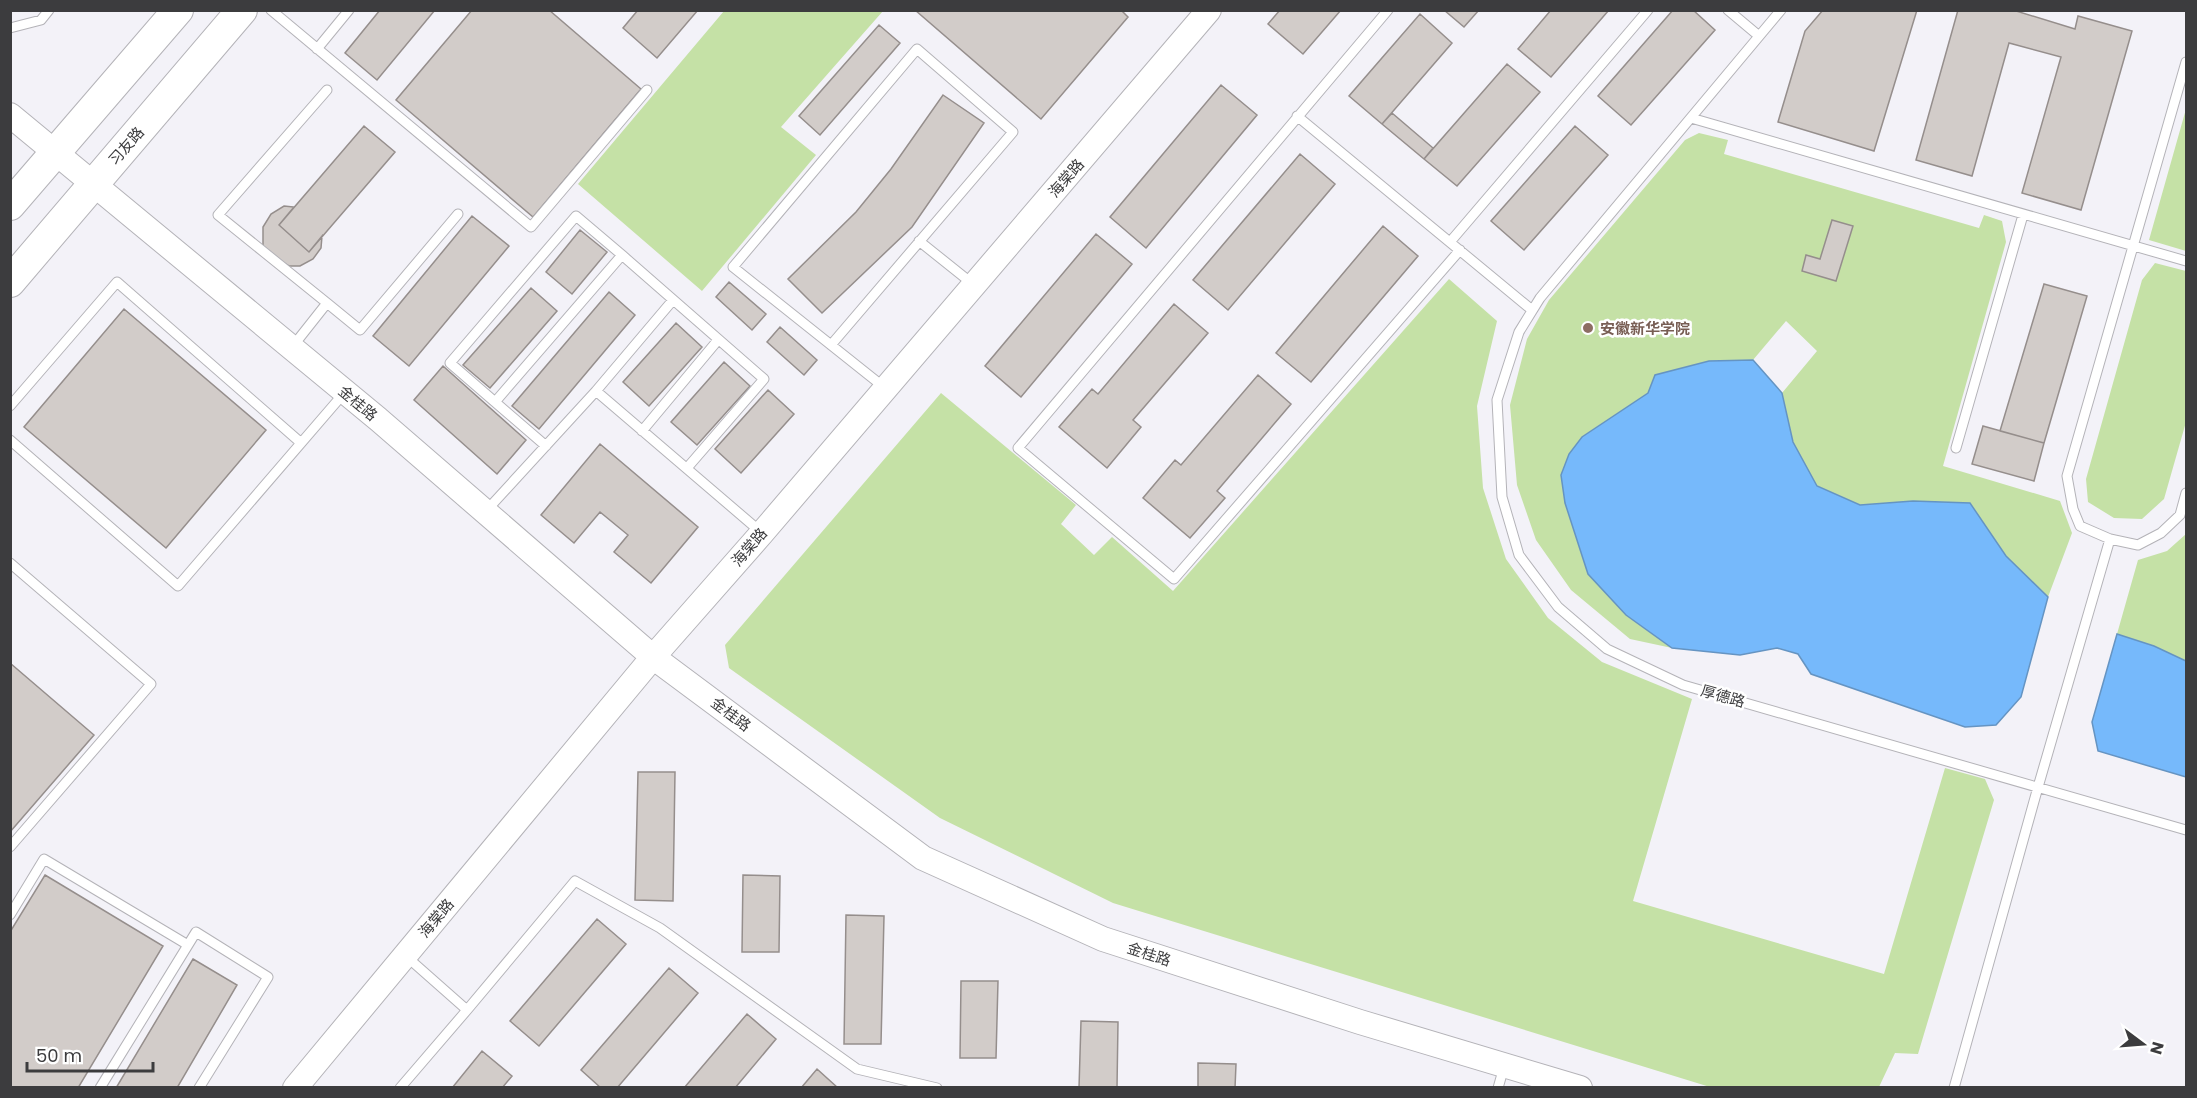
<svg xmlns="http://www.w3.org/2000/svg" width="2197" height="1098" viewBox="0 0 2197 1098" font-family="Poppins,'Noto Sans SC',sans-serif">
	<rect width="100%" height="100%" fill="#f3f2f8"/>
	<!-- green -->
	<path fill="#c5e1a6" d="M724 11H883L781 127 816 155 702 291 578 184Z
		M2186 109V251L2149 240Z
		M1699 133 1728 140 1724 154 1979 228 1984 215 2002 221 2006 242 1943 466 2060 501 2072 533 2048 597 2006 556 1970 503 1913 501 1860 505 1817 486 1793 442 1782 393 1817 351 1786 321 1753 360 1709 361 1655 375 1648 393 1582 437 1626 615 1672 648 1630 639 1571 590 1536 540 1517 485 1510 405 1527 339 1549 300 1685 140Z
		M2155 263 2186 271V422L2164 499 2142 519 2114 518 2088 502 2086 479 2142 280Z
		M1449 279 1497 321 1477 406 1483 488 1506 559 1548 618 1602 662 1692 699 1633 901 1884 974 1945 768 1985 779 1994 800 1918 1054 1895 1053 1879 1087H1710L1113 903 940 818 729 668 725 645 941 393 1076 505 1061 524 1094 555 1112 537 1173 591Z
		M2186 534V661H2185L2154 646 2117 634 2138 560 2167 551Z"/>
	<!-- water -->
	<path fill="#76b9fb" stroke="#6594c2" stroke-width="1.5" d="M1753 360 1782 393 1793 442 1817 486 1860 505 1913 501 1970 503 2006 556 2048 597 2021 697 1996 725 1965 727 1811 674 1798 654 1777 648 1740 655 1672 648 1626 615 1588 574 1565 503 1561 475 1569 454 1582 437 1648 393 1655 375 1709 361Z
		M2117 634 2154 646 2186 661V777L2098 751 2092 722Z"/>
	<!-- building -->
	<path fill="#d2ccc9" stroke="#958e8c" stroke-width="1.5" d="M380 10H435L377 80 345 53Z
		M472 10H549L641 89 533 217 396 100Z
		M638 10H698L657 58 623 28Z
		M915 10H1121L1128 17 1041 119Z
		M1280 10H1341L1303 54 1268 24Z
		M1444 10H1479L1464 27Z
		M1551 10H1609L1551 77 1518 49Z
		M1673 10H1693L1715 30 1631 125 1598 96Z
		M1823 10H1917L1874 151 1778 122 1805 31Z
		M1958 10H2013L2075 29 2078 16 2132 31 2081 210 2022 193 2061 57 2009 43 1972 176 1916 160Z
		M1420 14 1452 43 1382 124 1349 96Z
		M879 25 900 43 820 135 799 116Z
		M1507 64 1540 92 1457 186 1424 159Z
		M1221 85 1257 115 1146 248 1110 217Z
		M943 95 984 123 912 227 822 313 788 279 856 212 891 169Z
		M1392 113 1433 148 1424 159 1382 124Z
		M364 126 395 152 309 252 279 225Z
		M1575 126 1608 155 1524 250 1491 221Z
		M1300 154 1335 184 1228 310 1193 280Z
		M284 206 294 207 279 225 309 252 322 236 321 248 313 259 300 266H289L280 261 263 246V227L271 214Z
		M472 216 509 246 409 366 373 336Z
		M1832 220 1853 226 1836 281 1802 271 1806 255 1820 259Z
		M1383 226 1418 256 1311 382 1276 353Z
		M580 230 607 252 572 294 546 272Z
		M1096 234 1132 264 1021 397 985 366Z
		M729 282 766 314 752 330 716 297Z
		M2044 284 2087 296 2044 443 2000 431Z
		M531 288 557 311 490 388 463 365Z
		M609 292 635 315 539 429 512 406Z
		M1174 304 1208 333 1133 420 1141 427 1107 468 1059 427 1092 389 1098 394Z
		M124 309 266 430 166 548 24 427Z
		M676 323 702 347 649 406 623 382Z
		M780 327 817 360 804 375 767 342Z
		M724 362 750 386 697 445 671 422Z
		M443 366 526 440 497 474 414 400Z
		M1258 375 1291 404 1217 491 1225 498 1190 538 1143 498 1175 460 1181 465Z
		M768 390 794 414 741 473 715 449Z
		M1983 426 2044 443 2034 481 1972 464Z
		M600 444 698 527 651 583 614 552 628 535 600 512 574 543 541 515Z
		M10 663 94 735 10 832Z
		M638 772H675L673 901 635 900Z
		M45 875 163 946 78 1088H10V932Z
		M743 875 780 876 779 952H742Z
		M846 915 884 916 881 1044H844Z
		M597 919 626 944 539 1046 510 1021Z
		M193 959 237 985 177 1088H116Z
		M669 968 698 993 617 1088H601L581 1070Z
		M961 981H998L996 1058H960Z
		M747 1014 776 1039 735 1088H684Z
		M1081 1021 1118 1022 1117 1088H1079Z
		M482 1051 512 1076 502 1088H452Z
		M1198 1063 1236 1064 1235 1088H1198Z
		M817 1069 838 1088H801Z"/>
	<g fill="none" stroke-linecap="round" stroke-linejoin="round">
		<!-- service casing -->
		<g stroke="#b4b3b8" stroke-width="11">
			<path id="service" d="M271 10 531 227 647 90
				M1388 10 1018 448 1174 579 1460 250
				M1728 10 1759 36
				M1781 10 1540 298 1519 332 1497 400 1502 497 1519 555 1558 607 1607 649 1683 685 2186 830
				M10 28 41 20 49 10
				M317 49 349 10
				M1297 116 1532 310
				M1691 118 2186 261
				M919 241 974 285
				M1450 242 1648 10
				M327 303 360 330 458 214
				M831 345 1013 132 917 49 733 267 885 388
				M293 346 327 303 218 215 327 90
				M596 391 673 300
				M495 402 450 363 576 216 622 255
				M10 406 117 282 300 442
				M642 431 718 340
				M10 440 178 586 345 392
				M546 446 495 402 622 255 764 379 687 468
				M1956 448 2023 215
				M486 511 596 391 762 533
				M2110 539 2138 545 2161 533 2180 515 2186 493
				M10 563 151 684 10 847
				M10 915 44 859 188 945
				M467 1010 575 881 660 928 857 1069 937 1088
				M100 1088 196 932 268 977 199 1088
				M400 1088 467 1010 407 957
				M1498 1088 1504 1067
				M1954 1088 2038 787 2110 539 2080 526 2073 509 2067 476 2186 62"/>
		</g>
		<!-- tertiary casing -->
		<g stroke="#b4b3b8" stroke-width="26">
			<path id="tertiary" d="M10 115 378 419 653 657 923 858 1103 939 1360 1022 1580 1088
				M295 1088 653 657 762 533 1209 10"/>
		</g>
		<!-- primary casing -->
		<g stroke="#b4b3b8" stroke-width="32">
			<path id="primary" d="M10 205 178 10
				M10 282 242 10"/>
		</g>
		<!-- service -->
		<use href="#service" stroke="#fff" stroke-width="9"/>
		<!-- tertiary -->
		<use href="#tertiary" stroke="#fff" stroke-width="24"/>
		<!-- primary -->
		<use href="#primary" stroke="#fff" stroke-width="30"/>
	</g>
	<!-- markers -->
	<circle fill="#8d6e63" stroke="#fff" stroke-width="2" cx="1588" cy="328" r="6"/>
	<g text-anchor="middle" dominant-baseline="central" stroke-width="5" stroke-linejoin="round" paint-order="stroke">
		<!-- street labels -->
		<g font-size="15" fill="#3c3c3e" stroke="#fff">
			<text transform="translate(126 146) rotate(-49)">习友路</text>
			<text transform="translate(1066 178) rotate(-49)">海棠路</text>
			<text transform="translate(358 403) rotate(40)">金桂路</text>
			<text transform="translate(749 547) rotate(-49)">海棠路</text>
			<text transform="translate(1723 696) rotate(16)">厚德路</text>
			<text transform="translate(731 714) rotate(37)">金桂路</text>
			<text transform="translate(436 918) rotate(-50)">海棠路</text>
			<text transform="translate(1149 954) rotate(18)">金桂路</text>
		</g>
		<!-- education labels -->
		<g font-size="15" font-weight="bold" fill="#785e54" stroke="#fff" text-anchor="start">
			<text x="1600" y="328">安徽新华学院</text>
		</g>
	</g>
	<!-- border -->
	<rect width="2197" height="1098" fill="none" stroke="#3c3c3e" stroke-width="24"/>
	<!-- north arrow -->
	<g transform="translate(2143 1044) rotate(106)" stroke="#ffffff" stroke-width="4.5" paint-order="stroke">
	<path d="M0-4.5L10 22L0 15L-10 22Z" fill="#3c3c3e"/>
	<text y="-9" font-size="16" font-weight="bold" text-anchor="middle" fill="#3c3c3e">N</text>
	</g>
	<!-- scale -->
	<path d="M27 1062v9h126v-9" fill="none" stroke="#3c3c3e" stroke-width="3"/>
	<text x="36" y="1062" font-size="18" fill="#3c3c3e" stroke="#ffffff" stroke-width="4.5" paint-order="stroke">50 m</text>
</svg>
